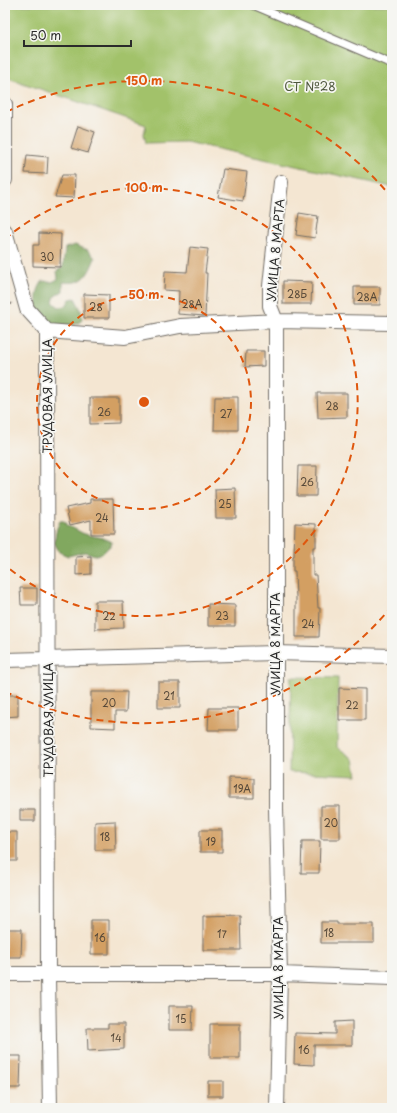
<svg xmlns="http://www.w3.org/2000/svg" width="397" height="1113" viewBox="0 0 397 1113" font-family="'Playpen Sans',sans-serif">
	<rect width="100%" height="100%" fill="#f6f6f2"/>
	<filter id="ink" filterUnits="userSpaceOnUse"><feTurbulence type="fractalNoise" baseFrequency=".025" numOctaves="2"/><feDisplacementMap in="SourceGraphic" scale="8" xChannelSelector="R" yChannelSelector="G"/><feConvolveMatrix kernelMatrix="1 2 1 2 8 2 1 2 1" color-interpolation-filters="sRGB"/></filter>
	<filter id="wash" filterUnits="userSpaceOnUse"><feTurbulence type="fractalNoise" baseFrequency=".012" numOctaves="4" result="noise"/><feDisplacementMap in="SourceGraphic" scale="16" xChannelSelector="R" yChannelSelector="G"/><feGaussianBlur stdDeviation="0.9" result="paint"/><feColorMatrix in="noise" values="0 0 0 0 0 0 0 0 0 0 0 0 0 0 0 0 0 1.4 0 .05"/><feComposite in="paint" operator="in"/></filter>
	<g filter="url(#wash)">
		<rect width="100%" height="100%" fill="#f4e6d2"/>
		<!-- green -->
		<path fill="#a2c26a" stroke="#66764a" d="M5 5H392V187L186 142 146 143 144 134 146 125 5 77Z
			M291 677 338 678 337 747 354 759 357 775 289 772Z"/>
		<!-- forest -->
		<path fill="#81a85e" stroke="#566a44" d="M75 245 88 250 95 258C88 275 84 285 63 282V291L55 296 53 302 59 307 66 306 70 299 75 298 81 310 82 320C72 330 53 325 41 321 36 308 34 292 43 281L52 282 58 279 57 271 63 267 65 248Z
			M60 521H64L67 526C73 528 77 530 82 533 92 537 102 536 112 542L110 546 102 554 95 555 85 552 68 556 59 552 54 542 57 528Z"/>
		<g id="blocks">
			<!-- building -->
			<path fill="#d39f62" d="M78 126 95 132 88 153 71 148Z
				M27 155 48 157 47 174 25 173Z
				M223 169 247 172 243 201 218 197Z
				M62 175H75L74 198 55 197Z
				M299 213 318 216 315 238 296 235Z
				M39 233 61 234 60 267 33 266V245H39Z
				M190 247 208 249 205 273H207L205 316 178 314 179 291 164 290 165 271 187 272Z
				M283 281 312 282 311 304H283Z
				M354 287H380V305H354Z
				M84 294 109 295V318H84Z
				M246 351H264V366L245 367Z
				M317 393H347V417L318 418Z
				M215 397H238V430H214Z
				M90 398H119V423L90 424Z
				M298 466H317L316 496H297Z
				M235 488 236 518H216L215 489Z
				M90 499H113L114 534H91V520L70 525 66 508 90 503Z
				M295 523 316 524V547H313V575H316L318 608H320L319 637H296V598L295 571H293V556H294Z
				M91 556V574L76 575V557Z
				M20 588H37V605H21Z
				M95 601H123L124 628 95 629Z
				M208 604 235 605V626H208Z
				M158 682H180V708H158Z
				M339 688 365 689V720H339Z
				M91 692H127L126 712H115V728L91 727Z
				M5 695H18V716L5 717Z
				M209 708H238V730H208Z
				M229 777 254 778V798H229Z
				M321 806H340V839H321Z
				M20 810H35V821H20Z
				M115 821 116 850H95V822Z
				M200 830H222V852H200Z
				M5 832H17V861H5Z
				M302 841H320L319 873H301Z
				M240 915 241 950H203V916Z
				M91 920H109V954H91Z
				M321 922H337V924H374V943H321Z
				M5 929H22L21 957H5Z
				M169 1006H193L192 1030H169Z
				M352 1021V1045H314V1065L294 1064 295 1033 335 1034V1022Z
				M108 1024H124V1049L88 1051 87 1028H108Z
				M210 1024H240V1058H210Z
				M5 1056H21L20 1088H5Z
				M208 1081H223V1096H208Z"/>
		</g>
	</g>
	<g filter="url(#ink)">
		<use href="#blocks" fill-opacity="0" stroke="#716c65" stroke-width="1"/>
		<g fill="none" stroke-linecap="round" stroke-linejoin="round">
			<!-- lane casing -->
			<g stroke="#716c65" stroke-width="9">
				<path id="lane" d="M253 5 392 64"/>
			</g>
			<!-- street casing -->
			<g stroke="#716c65" stroke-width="16">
				<path id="street" d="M5 104V180
					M5 231 27 309 47 331 125 337 180 326 276 321 392 323
					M47 331 48 975 50 1108
					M5 660 275 653 392 656
					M5 974H280L392 978
					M277 1108 280 974 276 809V321L270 306V286L281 182"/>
			</g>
			<!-- path -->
			<path stroke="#716c65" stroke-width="2.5" stroke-dasharray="3 3" stroke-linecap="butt" d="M5 302 12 304"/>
			<!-- lane -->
			<use href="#lane" stroke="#fff" stroke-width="7"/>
			<!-- street -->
			<use href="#street" stroke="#fff" stroke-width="14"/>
		</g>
	</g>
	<!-- distance rings -->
	<g fill="none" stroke="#df570e" stroke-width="2" stroke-dasharray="7 5">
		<circle cx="144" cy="402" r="107"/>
		<path d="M5 239A214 214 0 1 1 5 565"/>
		<path d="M392 606A321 321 0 0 1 6 692M6 112A321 321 0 0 1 392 198"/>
	</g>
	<g text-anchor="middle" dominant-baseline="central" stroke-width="3.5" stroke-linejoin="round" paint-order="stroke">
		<!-- number labels -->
		<g font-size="10" fill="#554839">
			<text x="47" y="256">30</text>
			<text x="297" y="293">28Б</text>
			<text x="367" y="296">28А</text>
			<text x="192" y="303">28А</text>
			<text x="96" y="306">28</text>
			<text x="332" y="405">28</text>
			<text x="104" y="411">26</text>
			<text x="226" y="413">27</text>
			<text x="307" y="481">26</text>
			<text x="225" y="503">25</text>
			<text x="102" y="517">24</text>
			<text x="109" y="615">22</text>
			<text x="222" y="615">23</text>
			<text x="308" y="623">24</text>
			<text x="169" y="695">21</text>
			<text x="109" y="702">20</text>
			<text x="352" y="704">22</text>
			<text x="242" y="788">19А</text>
			<text x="331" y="822">20</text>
			<text x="105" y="836">18</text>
			<text x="211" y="841">19</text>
			<text x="329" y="932">18</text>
			<text x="222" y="933">17</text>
			<text x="100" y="937">16</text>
			<text x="181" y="1018">15</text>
			<text x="116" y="1037">14</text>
			<text x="304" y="1049">16</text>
		</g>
		<!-- park labels -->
		<g font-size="12" fill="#4f583e" stroke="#f6f6f2">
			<text x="310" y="86">СТ №28</text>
		</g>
		<!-- street labels -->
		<g font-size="12" fill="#2b2b2b" stroke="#f6f6f2">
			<text transform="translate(275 250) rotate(-85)">УЛИЦА 8 МАРТА</text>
			<text transform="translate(47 396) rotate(-90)">ТРУДОВАЯ УЛИЦА</text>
			<text transform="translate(275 644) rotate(-90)">УЛИЦА 8 МАРТА</text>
			<text transform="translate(48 720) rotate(-90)">ТРУДОВАЯ УЛИЦА</text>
			<text transform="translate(278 968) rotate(-90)">УЛИЦА 8 МАРТА</text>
		</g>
	</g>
	<circle cx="144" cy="402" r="6" fill="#df570e" stroke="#f6f6f2" stroke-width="2"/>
	<g font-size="12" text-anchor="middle" font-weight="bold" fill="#df570e" stroke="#f6f6f2" stroke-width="3.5" stroke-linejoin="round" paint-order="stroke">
		<text x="144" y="85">150 m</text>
		<text x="144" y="192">100 m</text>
		<text x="144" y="299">50 m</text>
	</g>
	<!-- margin -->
	<rect width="397" height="1113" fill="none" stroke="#f6f6f2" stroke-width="20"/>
	<!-- scale -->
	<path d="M24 40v6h107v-6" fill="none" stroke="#2b2b2b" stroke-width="2"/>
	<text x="30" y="40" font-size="12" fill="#2b2b2b" stroke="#f6f6f2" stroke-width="3" paint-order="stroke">50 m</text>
</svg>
